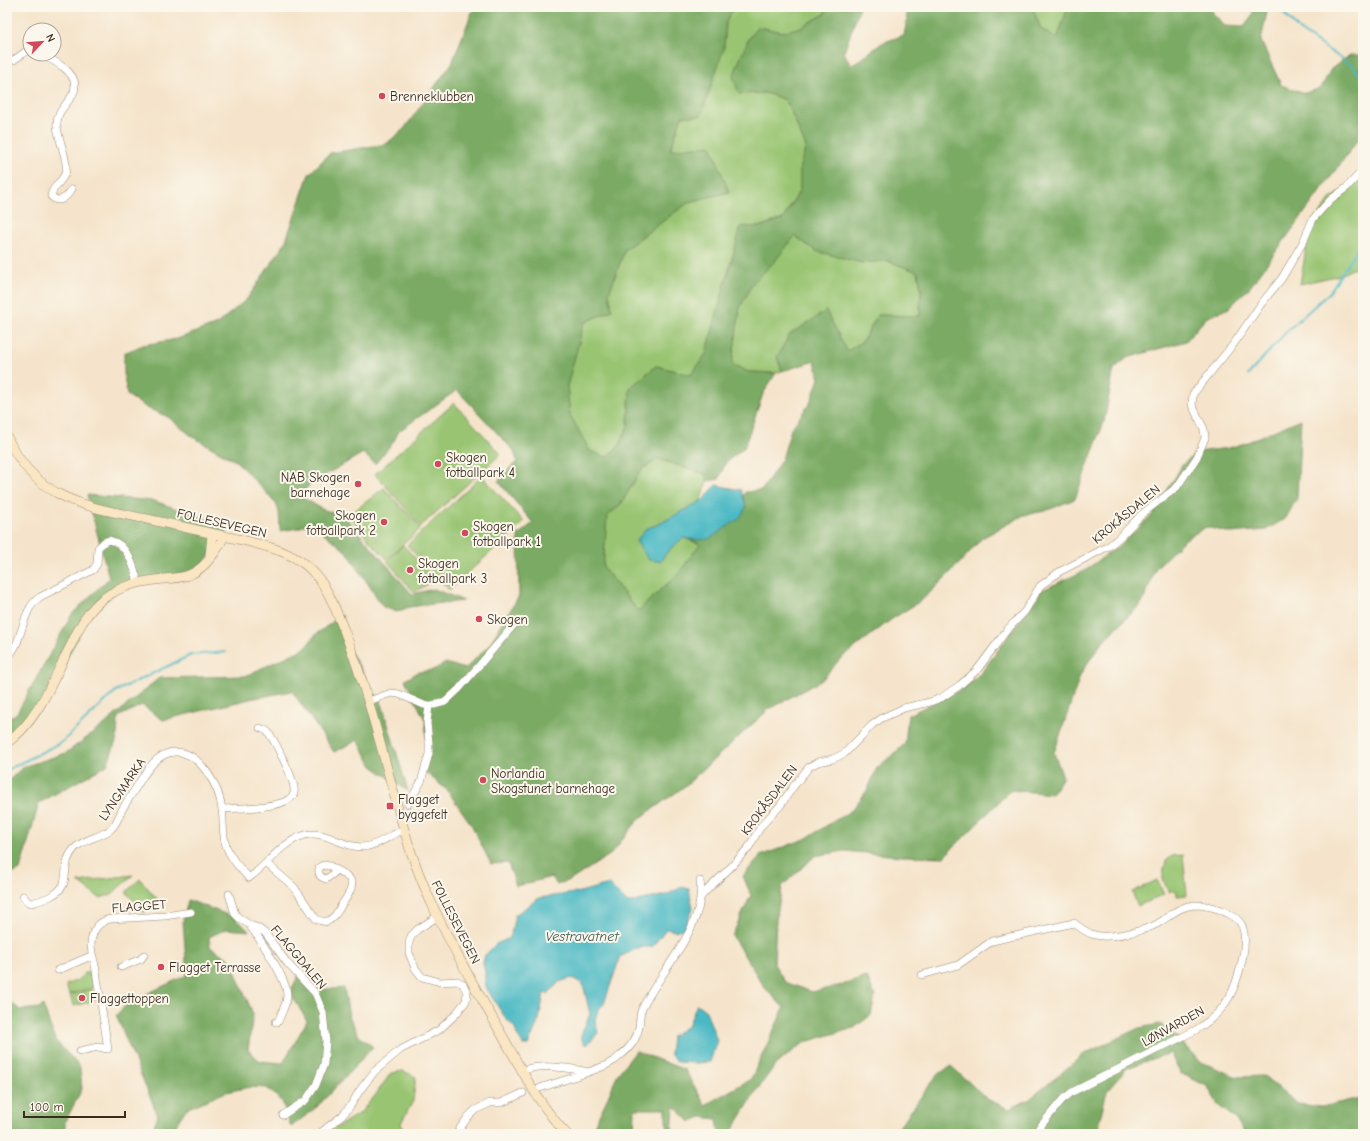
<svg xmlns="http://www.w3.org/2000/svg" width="1370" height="1141" viewBox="0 0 1370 1141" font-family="'Comic Neue',sans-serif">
	<rect width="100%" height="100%" fill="#fbf7ec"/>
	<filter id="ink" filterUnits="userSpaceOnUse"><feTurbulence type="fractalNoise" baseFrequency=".025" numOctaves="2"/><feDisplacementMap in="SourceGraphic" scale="8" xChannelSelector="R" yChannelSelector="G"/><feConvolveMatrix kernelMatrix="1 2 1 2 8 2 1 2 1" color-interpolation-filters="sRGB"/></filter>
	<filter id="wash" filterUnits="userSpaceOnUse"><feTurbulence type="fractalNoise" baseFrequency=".012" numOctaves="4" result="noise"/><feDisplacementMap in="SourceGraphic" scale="16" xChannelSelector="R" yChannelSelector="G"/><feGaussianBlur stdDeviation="0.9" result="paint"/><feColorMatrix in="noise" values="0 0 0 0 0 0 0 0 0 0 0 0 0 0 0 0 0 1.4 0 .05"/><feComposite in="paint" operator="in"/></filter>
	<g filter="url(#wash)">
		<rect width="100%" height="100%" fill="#f5e4cb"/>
		<!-- green -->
		<path fill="#99c572" stroke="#6a7848" d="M734 7H826L825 14 801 27 783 32 757 27 739 94 766 93 786 100 806 147 800 166V190L783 219 758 227H741L706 354 691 375 656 366 630 388 628 425 620 445 606 457 590 451 570 415 567 386 584 323 612 310 609 293 625 249 689 202 729 192 670 151 682 116 724 48 726 22Z
			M1032 7H1068L1057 40 1041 29Z
			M1363 178V264L1340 275 1300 284 1309 231 1330 199Z
			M795 236 816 251 862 263 888 261 918 272 921 289 920 316 878 315 862 342 847 351 826 311 777 357 782 371 776 373 748 372 732 364 740 307 753 283 774 262Z
			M454 403 501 454 421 526 375 474Z
			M658 459 707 475V481L700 502 657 525 647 528 649 560 660 561 669 550 683 538 700 544 678 574 638 611 603 567 607 516 621 504 641 470Z
			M482 476 524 522 449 590 407 545Z
			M384 488 421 528 387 559 371 543 349 515Z
			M403 545 434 578 425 586 414 592 387 561Z
			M1183 855 1187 895 1177 896V893L1173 890 1169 892 1163 880V874L1166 861 1172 856Z
			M133 875 117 889 113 894 100 898C92 893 86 887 78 882Z
			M140 879 158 900 144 913 126 892Z
			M1157 880 1164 894 1138 906 1132 892Z
			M84 973H90L93 988 69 994 66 985 80 979Z
			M92 988 94 1001 73 1006 70 995Z
			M403 1071 416 1077 413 1101 401 1123 404 1134H326L360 1113 374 1097 391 1073Z"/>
		<!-- forest -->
		<path fill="#7aaa64" stroke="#5a6a41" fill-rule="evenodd" d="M474 7H734L726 22 724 48 701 116H682L670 150 711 145 729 192 689 202 625 249 609 293 612 310 584 323 567 386 570 415 590 451 606 457 620 445 628 425 630 388 656 366 691 375 706 354 741 226 758 227 783 219 800 190V166L806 147 786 100 766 93 739 94 733 76 748 40 757 27 783 32 801 27 825 14 826 7H860L844 52 851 66 882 43 904 35 907 20 906 7H923L925 8 927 7H1032L1041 29 1057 39 1068 7H1212L1213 13 1225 26 1243 27 1253 14 1252 7H1268L1261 41 1281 85 1305 93 1321 88 1331 69 1350 55H1363V133L1250 287 1229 308 1206 318 1186 341 1127 358 1114 369 1104 422 1075 499 1045 511 1024 515 982 538 958 565 922 600 892 619 840 659 822 680 769 709 685 786 639 819 611 854 574 878 557 885 552 877 516 886 508 863 491 864 471 824 447 790 424 771 428 752 425 720 405 680 418 672 433 670 446 663 465 669 489 645 519 596 518 535 533 523 498 481 517 461 514 451 457 390 399 431 394 441 375 464 363 453 310 484 300 496 322 509 345 517 412 594 434 589 464 601 424 605 409 607 397 612 383 607 348 553 320 530 313 522 298 528 280 531 279 512 276 503 237 462 193 437 168 417 147 408 127 395 124 376V353L143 345 177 339 217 324 247 299 285 243 309 174 330 153 386 144 404 129 452 63ZM795 236 816 251 862 263 888 261 918 272 921 289 920 316 878 315 862 342 847 351 826 311 789 335 777 357 782 371 815 361 819 379 810 403 791 429 782 459 762 490 745 492 743 497 746 507 695 540 688 539 700 544 678 574 638 611 603 567 607 517 621 504 641 470 658 459 706 474 707 481 719 479 726 462 744 448 763 394 776 373 748 372 732 364 740 307 753 283 774 262Z
			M1301 419 1297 498 1286 518 1266 530 1231 533 1206 527 1184 540 1156 568 1143 602 1103 641 1081 673 1054 753 1063 777 1052 794 1011 790 944 857 900 856 844 851 815 856 782 886 776 921 774 964 785 982 812 992 842 985 867 977 875 996 871 1015 854 1028 805 1042 776 1064 757 1090 730 1134H719L717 1119 701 1117 690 1122 674 1106 672 1134H669L666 1121V1109H635L634 1134H590L609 1095 617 1075 636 1051 685 1070 705 1105 751 1079 784 1008 765 988 732 936 751 895 743 876 760 856 805 839 852 810 868 789 877 768 905 744 908 715 962 689 981 673 1039 595 1040 591 1084 571 1120 545 1153 514 1183 464 1197 452 1229 448 1248 442Z
			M87 495 154 501 231 527 196 573 120 588 87 619 41 709 7 736V720L17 713 72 614 109 578Z
			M342 615 346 644 382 704 408 791 372 766 358 740 334 752 292 691 250 699 163 720 142 705 118 717 117 739 107 765 39 803 20 870 7 876V782L23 767 66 753 100 728 159 678 245 676 305 648 315 635Z
			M188 900 236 918 249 931 226 929 209 937 210 947 230 959 253 1014 248 1050 260 1061 283 1063 307 1021 290 992 299 975 310 990 344 988 349 1016 359 1036 373 1047 318 1106 291 1127 282 1101 267 1088 250 1087 226 1092 186 1109 177 1123 174 1134H150L158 1116 116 1015 129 1002 187 975 183 921Z
			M7 999 20 1010 40 1008 43 1005 55 1040 80 1067 82 1089 65 1122V1134H7Z
			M1160 1024 1176 1036 1199 1061 1237 1077 1264 1076 1298 1104 1322 1107 1359 1098 1363 1095V1134H1245L1236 1119 1219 1106 1207 1086 1180 1073 1170 1053 1127 1068 1107 1091 1099 1122 1098 1134H894L937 1075 951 1066 987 1099 1009 1109 1030 1099 1084 1054 1139 1028Z"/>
		<!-- water -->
		<path fill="#4bb9c4" stroke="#437271" d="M716 485 741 490 746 507 740 518 709 539 695 540 683 538 669 550 660 561 649 560 636 541 647 528 657 525 703 500Z
			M609 884 628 903 666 895 682 887 689 889 693 908 685 928 675 931 666 929 652 947H640L620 957 604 1004 598 1010 595 1020 598 1033 587 1045 583 1043 581 1035 590 1014 583 984 572 978 559 982 548 994 544 993 539 1020 528 1045H523L517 1035 515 1028 506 1019 485 986V972L483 963 485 955 496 944 510 938 515 915 539 898 580 892Z
			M697 1004 706 1011 717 1041 710 1062 697 1063 677 1062 670 1054 672 1036 688 1026Z"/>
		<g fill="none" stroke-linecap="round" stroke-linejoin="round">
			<!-- stream -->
			<path stroke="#4bb9c4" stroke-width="2" d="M1278 7 1300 31 1354 67 1363 80
				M1248 375 1288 330 1329 293 1354 254 1363 237
				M7 770 62 742 116 691 191 655 226 652"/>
		</g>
	</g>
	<g filter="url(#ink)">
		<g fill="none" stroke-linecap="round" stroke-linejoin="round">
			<!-- minor casing -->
			<g stroke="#988774" stroke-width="8">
				<path id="minor" d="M36 54C51 58 83 73 73 94 67 105 56 111 57 126 58 139 68 160 66 170 65 181 52 185 51 196 59 205 67 197 72 189
					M7 60H14L25 52H30
					M7 657C24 644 20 610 40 597L93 570 97 564 98 548 104 542 109 540C128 544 134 566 138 583
					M369 701 391 693 399 694 424 705H434L445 702 459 689 518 620
					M408 804 421 782 429 754V743L427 723 429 705
					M222 809C237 808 279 808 289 799 293 797 295 793 294 788 293 777 275 741 268 732 266 730 263 729 260 728
					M266 863 294 887 316 919C320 921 324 922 328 921 334 918 339 910 342 904 355 886 357 879 335 869
					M323 865 330 866 335 869 333 874 326 879C320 877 318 875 319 868Z
					M229 894 235 914 239 918 250 925 258 928 265 933 288 964 315 993 323 1012 326 1041 324 1064 316 1085 306 1100 283 1115
					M23 896 28 902 31 903C41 901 60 895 64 883 67 871 64 860 74 849 84 838 100 838 111 829 117 824 119 815 123 808 129 798 136 788 142 778 150 765 161 751 177 752 201 753 220 788 222 810 224 822 222 834 226 846 231 859 239 867 249 878 267 865 280 844 302 836 323 828 341 847 361 847 377 847 389 835 404 830
					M700 898 705 892 732 866 749 847 761 826 780 806 793 787 809 767 818 762 833 759 845 753 872 725 882 718 904 708 930 702 941 698 960 685 977 670 1007 630 1025 611 1040 586 1059 572 1109 546 1121 536 1142 514 1177 487 1197 457 1205 438 1204 429 1192 405 1193 394 1235 342 1261 304 1282 278 1303 242 1313 219 1330 200 1346 188 1363 170
					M250 926C260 939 287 979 287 995 287 1004 281 1013 278 1022H276
					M121 967 141 959 144 955
					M58 970 91 956
					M922 975 958 965 992 941 1074 923C1080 927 1087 934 1095 935 1109 939 1144 931 1157 924 1169 917 1179 906 1194 905 1203 905 1213 907 1221 910 1227 913 1235 916 1239 921 1251 935 1241 967 1236 982 1228 1005 1216 1017 1196 1030L1072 1092 1062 1100 1034 1134
					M80 1051 98 1047 108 1049C104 1023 100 997 96 971 95 962 91 954 91 944 92 931 97 922 110 919L165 916 191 912
					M522 1071C536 1063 572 1068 588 1072
					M540 1088C553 1084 567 1079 580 1075 595 1069 609 1067 621 1055 630 1048 637 1039 639 1027 640 1021 639 1015 642 1009 660 971 707 926 700 881
					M319 1134 342 1116 351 1105 360 1090 375 1071 400 1050 439 1030 455 1015 466 1001 467 993 463 984 457 981 440 982 422 977 415 968 409 953V943L411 936 418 929 437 917
					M456 1134 468 1117 475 1110 490 1103H501L523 1093"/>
			</g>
			<!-- secondary casing -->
			<g stroke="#988774" stroke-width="10">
				<path id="secondary" d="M7 437C37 501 85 506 147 519 178 526 210 533 242 540 269 547 296 552 315 574 329 590 336 611 344 630 369 694 384 760 403 826 423 899 461 962 498 1028 519 1064 537 1104 567 1134
					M210 557 212 534
					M7 743C39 720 53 679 71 645 79 627 88 610 104 598 122 585 142 581 164 579 173 578 183 578 191 574 205 568 218 550 224 536"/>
			</g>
			<!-- minor -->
			<use href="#minor" stroke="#fff" stroke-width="7"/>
			<!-- secondary -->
			<use href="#secondary" stroke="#fbe6c3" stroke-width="9"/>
		</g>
	</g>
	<!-- markers -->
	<g fill="#d1495b" stroke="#fbf7ec" stroke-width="1.5">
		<circle cx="382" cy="96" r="4"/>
		<circle cx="438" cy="464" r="4"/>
		<circle cx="358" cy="484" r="4"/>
		<circle cx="384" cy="522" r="4"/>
		<circle cx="465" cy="533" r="4"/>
		<circle cx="410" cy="570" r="4"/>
		<circle cx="479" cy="619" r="4"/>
		<circle cx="483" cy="780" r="4"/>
		<rect x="386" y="802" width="8" height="8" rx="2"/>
		<circle cx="161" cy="967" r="4"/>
		<circle cx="82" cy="998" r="4"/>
	</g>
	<g text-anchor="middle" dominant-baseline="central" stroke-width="4" stroke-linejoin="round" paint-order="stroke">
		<!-- poi labels -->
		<g font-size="13" fill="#3b2a1e" stroke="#fbf7ec" text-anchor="start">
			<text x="390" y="96">Brenneklubben</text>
			<text x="446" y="457">Skogen<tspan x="446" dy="15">fotballpark 4</tspan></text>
			<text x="350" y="477" text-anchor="end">NAB Skogen<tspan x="350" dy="15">barnehage</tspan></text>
			<text x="376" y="515" text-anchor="end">Skogen<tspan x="376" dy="15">fotballpark 2</tspan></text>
			<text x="473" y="526">Skogen<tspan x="473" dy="15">fotballpark 1</tspan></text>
			<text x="418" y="563">Skogen<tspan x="418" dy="15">fotballpark 3</tspan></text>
			<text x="487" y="619">Skogen</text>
			<text x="491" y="773">Norlandia<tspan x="491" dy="15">Skogstunet barnehage</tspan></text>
			<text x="398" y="799">Flagget<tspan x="398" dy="15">byggefelt</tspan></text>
			<text x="169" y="967">Flagget Terrasse</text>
			<text x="90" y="998">Flaggettoppen</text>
		</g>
		<!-- street labels -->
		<g font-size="13" fill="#3b2a1e" stroke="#fbf7ec">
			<text transform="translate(1126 514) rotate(-40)">KROKÅSDALEN</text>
			<text transform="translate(222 523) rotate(13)">FOLLESEVEGEN</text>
			<text transform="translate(122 789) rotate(-56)">LYNGMARKA</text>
			<text transform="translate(769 800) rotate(-53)">KROKÅSDALEN</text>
			<text transform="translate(139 906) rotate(-4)">FLAGGET</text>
			<text transform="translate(456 922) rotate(63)">FOLLESEVEGEN</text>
			<text transform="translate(299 957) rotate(50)">FLAGGDALEN</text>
			<text transform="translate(1173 1026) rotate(-29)">LØNVARDEN</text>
		</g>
		<!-- water labels -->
		<g font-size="14" font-style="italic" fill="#415c58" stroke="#fbf7ec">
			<text x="582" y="936">Vestravatnet</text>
		</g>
	</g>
	<!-- margin -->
	<rect width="1370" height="1141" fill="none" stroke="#fbf7ec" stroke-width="24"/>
	<!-- north arrow -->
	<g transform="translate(42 42) rotate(64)"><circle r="19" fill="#fbf7ec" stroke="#aea59a"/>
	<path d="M0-3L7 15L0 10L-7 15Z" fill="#d1495b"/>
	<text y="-6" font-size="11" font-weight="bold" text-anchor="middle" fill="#3b2a1e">N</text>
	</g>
	<!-- scale -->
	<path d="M24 1111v6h101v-6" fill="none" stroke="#3b2a1e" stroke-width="2"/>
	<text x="30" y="1111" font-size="12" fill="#3b2a1e" stroke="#fbf7ec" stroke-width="3" paint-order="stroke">100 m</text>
</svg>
